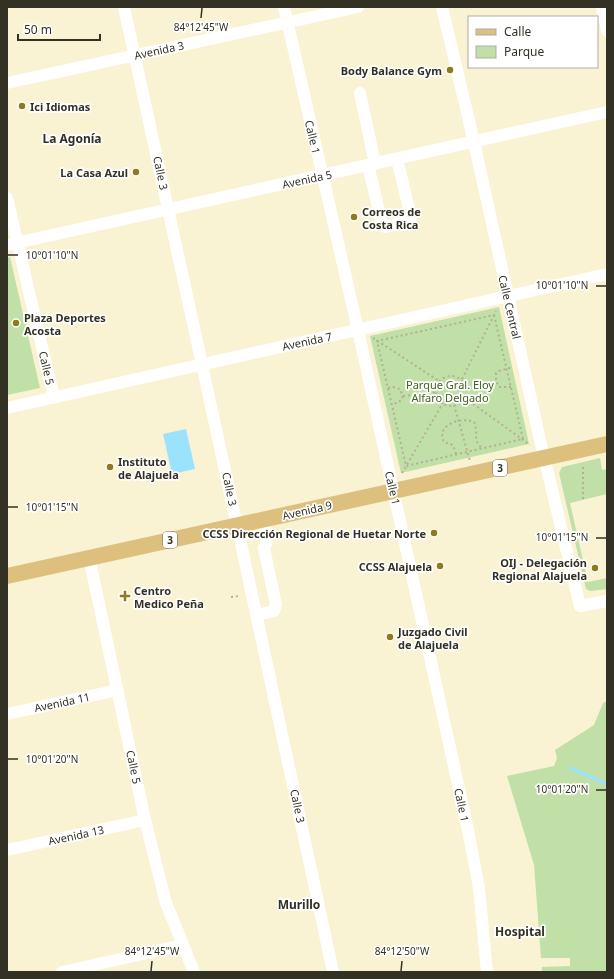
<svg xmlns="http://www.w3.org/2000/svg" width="614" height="979" viewBox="0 0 614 979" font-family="'Noto Sans',sans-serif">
	<rect width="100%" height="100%" fill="#f9f3d3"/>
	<!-- green -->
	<path fill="#c0e0a7" d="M10 257 40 388 7 395V258Z
		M499 307 529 444 401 473 370 336Z
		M600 458 602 470 607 469V494L570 503 588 582 607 578V589L590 591 586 589 559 473 562 467Z
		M607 701V972H542V967L570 966V958H541L534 865 507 776 554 766 557 758 555 750 594 725 603 703Z"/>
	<!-- water -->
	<path fill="#9be2fc" d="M186 429 195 469 172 474 163 434Z"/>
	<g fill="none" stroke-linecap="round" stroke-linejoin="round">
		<!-- stream -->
		<path stroke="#9be2fc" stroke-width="3.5" d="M570 768 607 784"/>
		<!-- path -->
		<path stroke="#b3af95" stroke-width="2" stroke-dasharray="2 3" stroke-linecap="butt" d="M494 315 523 439 406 466 377 341Z
			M373 338 439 381
			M436 391a15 15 0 1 1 30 0a15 15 0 1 1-30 0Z
			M462 379 496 311
			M511 387H499L496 381V373L499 371 513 367
			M388 388 393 387 400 389 403 396C400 402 398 404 392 403
			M403 396 436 392
			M465 398 530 445
			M454 405 470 461
			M456 454 453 445 444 442C435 425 462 416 474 422 479 432 472 441 482 448
			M402 473 443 403
			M583 499V466
			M231 597 239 596"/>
		<!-- minor -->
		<path stroke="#fff" stroke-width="12" d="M124 7 240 539 333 972
			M284 7 358 330 468 830 479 888 487 972
			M442 7 474 142 540 440 580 606 607 601
			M602 7 607 31
			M7 83 358 7
			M360 93 375 164
			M368 165 382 224 385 227 410 221 411 217 397 159
			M7 198 54 398
			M7 245 607 112
			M7 408 607 274
			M89 557 145 820 166 903 194 972
			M257 615 274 611 276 605 264 548 267 542 263 520
			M7 714 118 690
			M7 850 145 820
			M62 972 183 945"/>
		<!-- major -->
		<path stroke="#ddc07e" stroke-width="16" d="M7 576 607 444"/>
	</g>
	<!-- ticks -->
	<path fill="none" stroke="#333124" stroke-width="1.5" d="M201 18 202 8M8 255H18M596 286H606M8 507H18M596 538H606M8 759H18M596 790H606M151 971 152 961M401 971 402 961"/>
	<!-- markers -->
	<g fill="#8e7a1f" stroke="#fff" stroke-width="1.5">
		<circle cx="450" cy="70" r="4"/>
		<circle cx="22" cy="106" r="4"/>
		<circle cx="136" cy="172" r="4"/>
		<circle cx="354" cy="217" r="4"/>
		<circle cx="16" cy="323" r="4"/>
		<circle cx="110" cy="467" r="4"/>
		<circle cx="434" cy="533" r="4"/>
		<circle cx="440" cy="566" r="4"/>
		<circle cx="595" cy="568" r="4"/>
		<path d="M123 590h4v4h4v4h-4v4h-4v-4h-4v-4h4z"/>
		<circle cx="390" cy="637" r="4"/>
	</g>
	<g text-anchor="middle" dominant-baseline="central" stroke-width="3.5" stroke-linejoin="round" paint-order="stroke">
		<!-- shield labels -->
		<g fill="#fff" stroke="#706f66" stroke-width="1">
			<rect x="493" y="460" width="14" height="16" rx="3"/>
			<rect x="163" y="532" width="14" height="16" rx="3"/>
		</g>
		<g font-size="10" font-weight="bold" fill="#333124">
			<text x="500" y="468">3</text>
			<text x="170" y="540">3</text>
		</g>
		<!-- street labels -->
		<g font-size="11" fill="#333124" stroke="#fff">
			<text transform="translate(159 50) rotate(-12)">Avenida 3</text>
			<text transform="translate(313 137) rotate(77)">Calle 1</text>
			<text transform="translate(161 173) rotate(78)">Calle 3</text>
			<text transform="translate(307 179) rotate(-12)">Avenida 5</text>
			<text transform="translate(510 307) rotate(77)">Calle Central</text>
			<text transform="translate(307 341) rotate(-12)">Avenida 7</text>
			<text transform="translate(47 368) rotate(77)">Calle 5</text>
			<text transform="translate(393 488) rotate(77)">Calle 1</text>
			<text transform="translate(230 489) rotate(78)">Calle 3</text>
			<text transform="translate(307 510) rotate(-13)">Avenida 9</text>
			<text transform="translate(62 702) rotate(-12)">Avenida 11</text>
			<text transform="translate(134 767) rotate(78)">Calle 5</text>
			<text transform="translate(462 805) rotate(78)">Calle 1</text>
			<text transform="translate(298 806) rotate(78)">Calle 3</text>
			<text transform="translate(76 835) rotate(-12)">Avenida 13</text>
		</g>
		<!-- poi labels -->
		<g font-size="11" font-weight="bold" fill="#333124" stroke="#fff" text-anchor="start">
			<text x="442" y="70" text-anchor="end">Body Balance Gym</text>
			<text x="30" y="106">Ici Idiomas</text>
			<text x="128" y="172" text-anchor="end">La Casa Azul</text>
			<text x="362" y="211">Correos de<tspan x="362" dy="13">Costa Rica</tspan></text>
			<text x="24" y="317">Plaza Deportes<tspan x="24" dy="13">Acosta</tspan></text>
			<text x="118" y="461">Instituto<tspan x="118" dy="13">de Alajuela</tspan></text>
			<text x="426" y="533" text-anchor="end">CCSS Dirección Regional de Huetar Norte</text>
			<text x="587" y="562" text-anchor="end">OIJ - Delegación<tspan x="587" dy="13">Regional Alajuela</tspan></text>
			<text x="432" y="566" text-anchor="end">CCSS Alajuela</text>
			<text x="134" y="590">Centro<tspan x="134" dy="13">Medico Peña</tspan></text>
			<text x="398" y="631">Juzgado Civil<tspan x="398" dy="13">de Alajuela</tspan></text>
		</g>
		<!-- park labels -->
		<g font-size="11" fill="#40611d" stroke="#fff">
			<text x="450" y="384">Parque Gral. Eloy<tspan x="450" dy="13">Alfaro Delgado</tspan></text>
		</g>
		<!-- neighbourhood labels -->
		<g font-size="12" font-weight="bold" fill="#333124" stroke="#fff">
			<text x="72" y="138">La Agonía</text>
			<text x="299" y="904">Murillo</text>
			<text x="520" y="931">Hospital</text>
		</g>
	</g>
	<g font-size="10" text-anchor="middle" fill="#333124" stroke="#fff" stroke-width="3.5" stroke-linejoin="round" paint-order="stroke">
		<text x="201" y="31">84°12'45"W</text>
		<text x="52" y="259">10°01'10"N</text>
		<text x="562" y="289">10°01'10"N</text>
		<text x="52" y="511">10°01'15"N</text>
		<text x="562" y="541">10°01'15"N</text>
		<text x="52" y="763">10°01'20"N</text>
		<text x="562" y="793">10°01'20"N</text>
		<text x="152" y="955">84°12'45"W</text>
		<text x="402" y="955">84°12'50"W</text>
	</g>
	<!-- border -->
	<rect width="614" height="979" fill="none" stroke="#333124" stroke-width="16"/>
	<!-- legend -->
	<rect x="468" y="16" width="130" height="52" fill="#ffffff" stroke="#adada7"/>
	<rect x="476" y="29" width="20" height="6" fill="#ddc07e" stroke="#adada7"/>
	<text x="504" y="36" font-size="12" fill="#333124">Calle</text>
	<rect x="476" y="46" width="20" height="12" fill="#c0e0a7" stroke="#adada7"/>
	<text x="504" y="56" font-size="12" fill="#333124">Parque</text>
	<!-- scale -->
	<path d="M18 34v6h82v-6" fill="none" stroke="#333124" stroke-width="2"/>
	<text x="24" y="34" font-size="12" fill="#333124" stroke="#ffffff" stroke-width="3" paint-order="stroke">50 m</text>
</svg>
